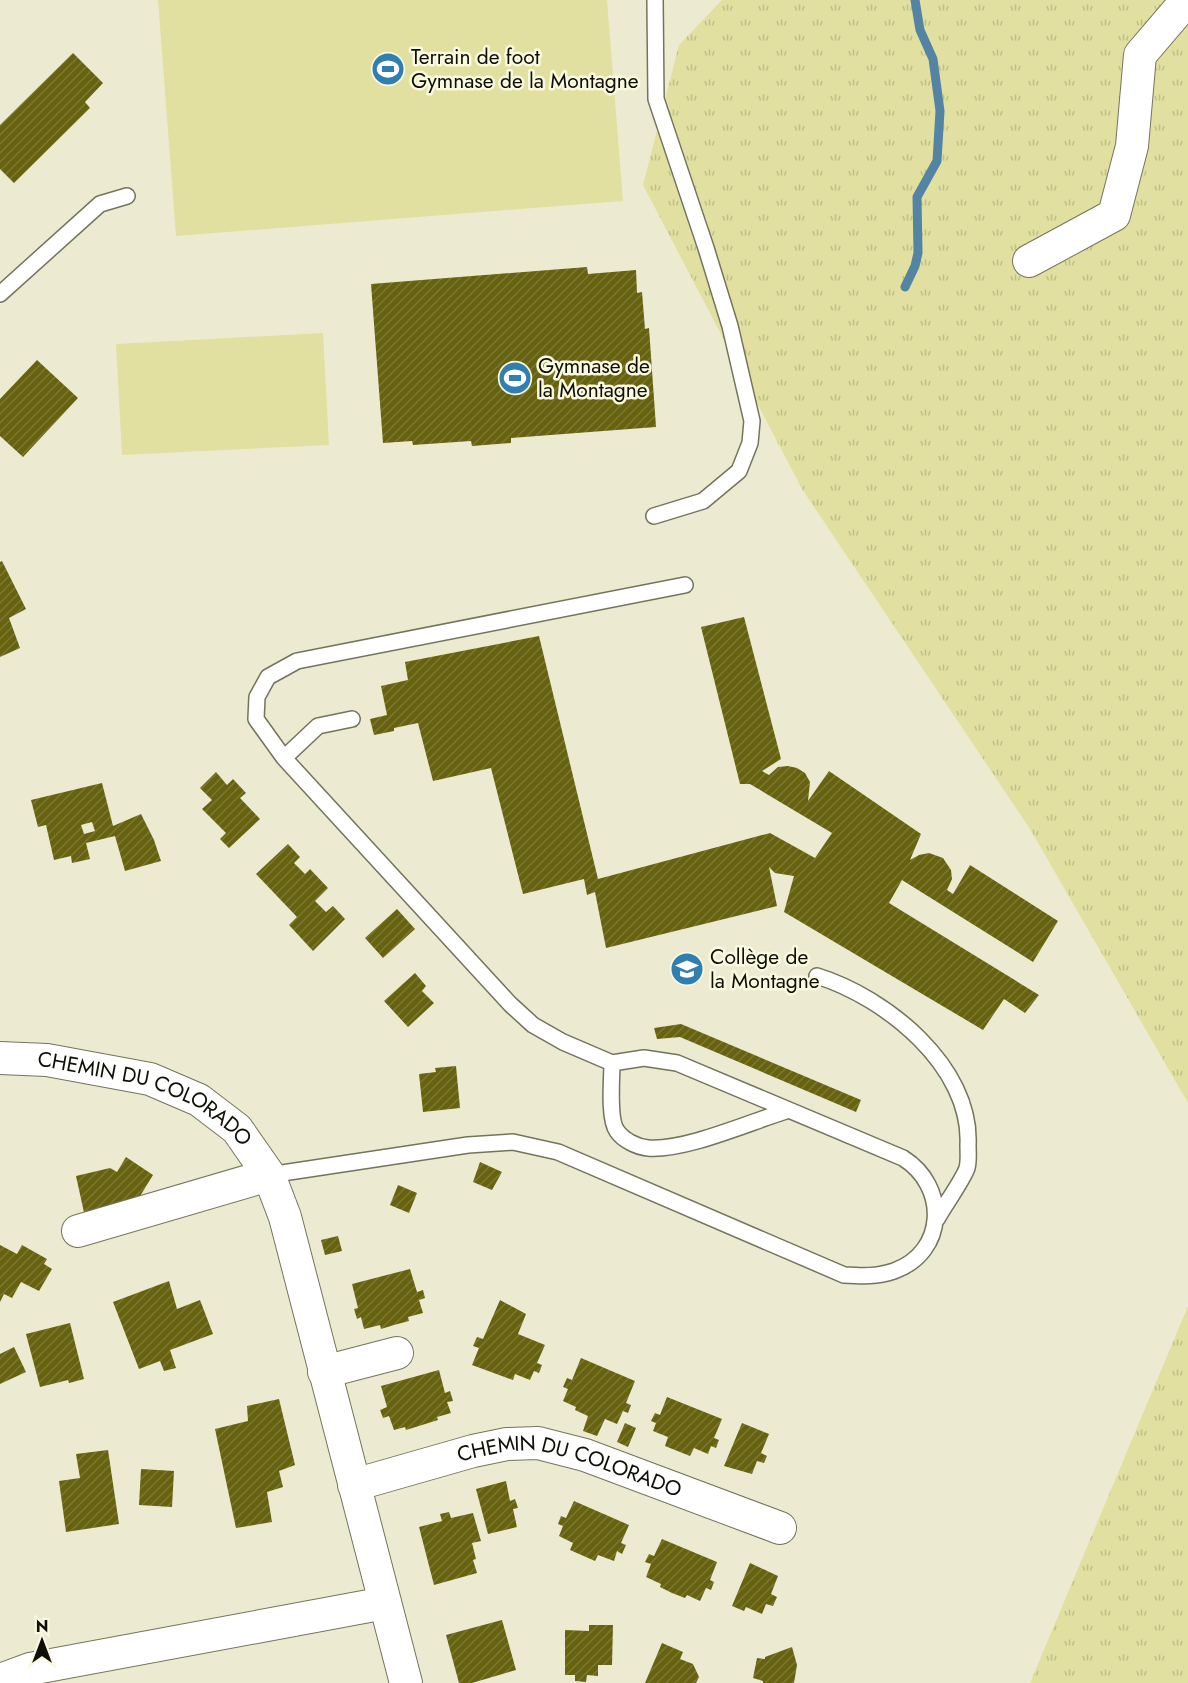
<svg xmlns="http://www.w3.org/2000/svg" width="1188" height="1683" viewBox="0 0 1188 1683" font-family="Jost,sans-serif">
	<defs>
		<pattern id="grass-tufts" width="24" height="20" patternUnits="userSpaceOnUse" patternTransform="scale(1.5)"><rect width="24" height="20" fill="#e1e0a0"/><path d="M3 7l-1-3M5 7V3M7 7l1-3M15 17l-1-3M17 17v-4M19 17l1-3" fill="none" stroke="#c0bf88"/></pattern>
		<pattern id="building-hatch" width="6" height="6" patternUnits="userSpaceOnUse" patternTransform="scale(1.5)"><rect width="6" height="6" fill="#66620d"/><path d="M-1 1l2-2M0 6l6-6M5 7l2-2" fill="none" stroke="#7a7737"/></pattern>
	</defs>
	<rect width="100%" height="100%" fill="#ecebd2"/>
	<!-- grass -->
	<path fill="url(#grass-tufts)" d="M722 0H1188V1103L1030 829 802 489 643 185 679 45Z
		M1188 1306V1683H1030Z"/>
	<!-- pitch -->
	<path fill="#e1e0a0" d="M158 0H607L623 201 176 236Z
		M323 333 329 445 122 455 116 344Z"/>
	<g fill="none" stroke-linecap="round" stroke-linejoin="round">
		<!-- stream -->
		<path stroke="#5484a3" stroke-width="9" d="M905 287 915 266 918 253 917 197 937 161 940 111 933 59 920 30 915 0"/>
	</g>
	<!-- building -->
	<path fill="url(#building-hatch)" fill-rule="evenodd" d="M73 53 103 83 85 102 90 108 14 183 0 169V125Z
		M587 267 588 274 636 270 637 293 642 292 645 329 649 328 656 427 511 438V443L472 446 471 441 413 445 412 441 383 443 371 284Z
		M37 360 78 398 23 457 0 436V399Z
		M2 561 26 609 9 618 20 648 0 657V562Z
		M744 617 781 759 762 771 769 775 778 767 788 766 797 768 805 773 810 782 808 801 829 771 921 834 910 860 919 855 929 853 943 858 951 870 952 879 947 890 953 894 970 865 1058 921 1033 962 902 880 889 903 1039 995 1025 1013 1004 999 983 1030 784 912 794 876 775 873 769 867 777 906 606 948 595 892 587 895 584 879 523 894 491 768 433 781 418 723 394 728V731L374 735 370 719 387 715 381 686 408 680 405 662 539 636 598 879 770 833 815 858 832 833 750 784H740L701 627Z
		M216 772 227 785 233 779 246 793 240 798 260 819 229 848 220 839 226 833 202 809 212 800 200 788Z
		M102 783 113 826 141 814 154 840 161 861 125 871 115 836 86 843 90 859 72 863 71 856 54 860 46 825 38 827 31 800ZM92 822 95 831 84 834 81 825Z
		M288 844 300 857 294 863 305 874 310 869 328 888 315 901 326 912 333 906 345 919 313 951 289 925 297 917 256 874Z
		M397 909 415 929 383 958 365 938Z
		M415 973 426 986 422 991 434 1003 408 1027 384 1001Z
		M681 1024 861 1100 856 1112 680 1037 657 1039 654 1028Z
		M456 1066 460 1108 423 1112 419 1074 436 1072 435 1068Z
		M126 1157 153 1175 134 1206 85 1217 76 1176 110 1168 117 1172Z
		M480 1162 502 1172 492 1190 473 1182Z
		M398 1185 417 1193 409 1213 390 1205Z
		M338 1236 342 1251 325 1255 321 1240Z
		M0 1245 17 1254 22 1245 47 1259 44 1264 52 1269 39 1291 21 1282 12 1298 4 1294 0 1302Z
		M410 1269 417 1292 423 1290 425 1298 419 1300 423 1313 408 1317 409 1321 394 1325 381 1329 380 1325 364 1329 361 1317 357 1319 354 1309 358 1308 352 1284Z
		M169 1281 177 1309 200 1300 213 1334 170 1350 176 1368 164 1371 160 1361 139 1369 113 1302Z
		M500 1300 526 1314 518 1334 545 1345 537 1363 542 1365 539 1373 534 1371 530 1380 515 1374 513 1380 472 1365 479 1348 473 1346 477 1337 483 1339Z
		M70 1323 84 1379 69 1383 68 1380 40 1387 26 1334Z
		M14 1347 26 1372 0 1384V1354Z
		M581 1358 635 1381 626 1403 631 1405 628 1413 623 1411 617 1424 605 1419 597 1436 583 1431 588 1416 575 1410 576 1407 563 1401 568 1389 563 1387 567 1378 572 1380Z
		M439 1370 445 1393 450 1391 453 1401 447 1402 451 1413 437 1417 438 1420 406 1430 405 1427 394 1430 389 1416 383 1418 380 1410 387 1407 381 1386Z
		M667 1397 722 1419 714 1438 719 1440 716 1448 711 1446 708 1454 694 1448 690 1456 665 1446 668 1437 653 1431 656 1423 651 1421 655 1413 660 1415Z
		M279 1399 295 1465 279 1471 283 1487 267 1492 272 1522 236 1528 215 1429 248 1421 247 1406Z
		M625 1423 636 1428 628 1447 617 1442Z
		M742 1423 769 1434 761 1453 767 1456 764 1463 757 1461 752 1474 724 1466Z
		M108 1450 119 1524 66 1532 59 1481 80 1478 76 1454Z
		M141 1469 174 1471 172 1507 139 1505Z
		M506 1481 510 1501 515 1499 518 1508 513 1509 517 1527 488 1534 476 1489Z
		M574 1501 629 1525 621 1543 626 1545 622 1554 617 1551 614 1561 598 1555 595 1561 570 1550 573 1543 559 1536 563 1526 558 1524 561 1516 566 1518Z
		M449 1512 451 1518 473 1513 481 1541 472 1543 476 1559 473 1560 477 1573 434 1585 419 1527 442 1521 440 1514Z
		M662 1539 717 1562 710 1580 714 1582 711 1590 706 1588 700 1601 687 1595 685 1598 672 1593 660 1587 661 1584 646 1577 651 1564 645 1562 649 1554 654 1556Z
		M750 1563 778 1576 771 1594 777 1597 773 1606 766 1604 762 1614 746 1607 744 1611 732 1606Z
		M502 1620 516 1670 472 1683H459L446 1635Z
		M589 1625H613L612 1665H598V1676L587 1675 586 1682 575 1681V1675H565V1630L589 1631Z
		M662 1643 683 1652 680 1659 693 1664 699 1677 696 1683H645Z
		M792 1647 797 1665 794 1683H763V1681L753 1678 757 1658 765 1659V1657Z"/>
	<g fill="none" stroke-linecap="round" stroke-linejoin="round">
		<!-- lane casing -->
		<g stroke="#74745d" stroke-width="18">
			<path id="lane" d="M0 294 100 204 127 196
				M654 516 703 501 739 471 750 443 752 421 730 326 706 248 656 99 655 0
				M284 758 256 719 257 697 268 677 297 661 685 585
				M817 976C885 997 972 1066 968 1145 968 1152 969 1161 967 1168 963 1180 944 1206 937 1219
				M612 1063C612 1078 608 1119 617 1131 623 1140 637 1147 648 1148 685 1151 750 1122 786 1111
				M269 1175 468 1145 513 1142 558 1152 844 1275C861 1276 877 1277 894 1271 947 1252 948 1186 903 1158L677 1063 644 1058 612 1063 563 1042 533 1025 510 1004 284 758 318 726 352 719"/>
		</g>
		<!-- street casing -->
		<g stroke="#74745d" stroke-width="34">
			<g id="street">
				<path d="M1029 261 1114 215 1132 146 1140 55 1187 0"/>
				<path id="s1" d="M0 1058 47 1060 150 1079 199 1100 237 1129 269 1175 285 1217 406 1683"/>
				<path d="M78 1231 269 1175"/>
				<path d="M324 1372 397 1353"/>
				<path id="s2" d="M354 1485 473 1451 507 1444 538 1443 585 1455 780 1528"/>
				<path d="M0 1680 30 1669 385 1603"/>
			</g>
		</g>
		<!-- lane -->
		<use href="#lane" stroke="#fff" stroke-width="15"/>
		<!-- street -->
		<use href="#street" stroke="#fff" stroke-width="32"/>
	</g>
	<!-- icons -->
	<defs>
		<g id="stadium-disc" transform="scale(1.725)"><circle r="9.5" fill="#307fb0" stroke="#f9f9df"/><path d="M0-5a6.5 5 0 1 0 0 10a6.5 5 0 1 0 0-10ZM-3.5-1.8h7v3.6h-7Z" fill="#fff"/></g>
		<g id="school-disc" transform="scale(1.725)"><circle r="9.5" fill="#307fb0" stroke="#f9f9df"/><path d="M0-5L7-2L0 1L-7-2ZM-4 1L0 2.5L4 1V4Q0 6-4 4Z" fill="#fff"/></g>
	</defs>
	<g fill-rule="evenodd">
		<use href="#stadium-disc" x="388" y="69"/>
		<use href="#stadium-disc" x="515" y="378"/>
		<use href="#school-disc" x="687" y="969"/>
	</g>
	<g text-anchor="middle" dominant-baseline="central" stroke-width="5" stroke-linejoin="round" paint-order="stroke">
		<!-- poi labels -->
		<g font-size="21" fill="#0f0f07" stroke="#f9f9df" text-anchor="start">
			<text x="411" y="57">Terrain de foot<tspan x="411" dy="24">Gymnase de la Montagne</tspan></text>
			<text x="538" y="366">Gymnase de<tspan x="538" dy="24">la Montagne</tspan></text>
			<text x="710" y="957">Collège de<tspan x="710" dy="24">la Montagne</tspan></text>
		</g>
		<!-- street labels -->
		<g font-size="21" fill="#0f0f07" stroke="#f9f9df">
			<text stroke="none"><textPath href="#s1" startOffset="154">CHEMIN DU COLORADO</textPath></text>
			<text stroke="none"><textPath href="#s2" startOffset="224">CHEMIN DU COLORADO</textPath></text>
		</g>
	</g>
	<!-- north arrow -->
	<g transform="translate(42 1641)" stroke="#f9f9df" stroke-width="4.5" paint-order="stroke">
	<path d="M0-4.5L10 22L0 15L-10 22Z" fill="#0f0f07"/>
	<text y="-9" font-size="16" font-weight="bold" text-anchor="middle" fill="#0f0f07">N</text>
	</g>
</svg>
